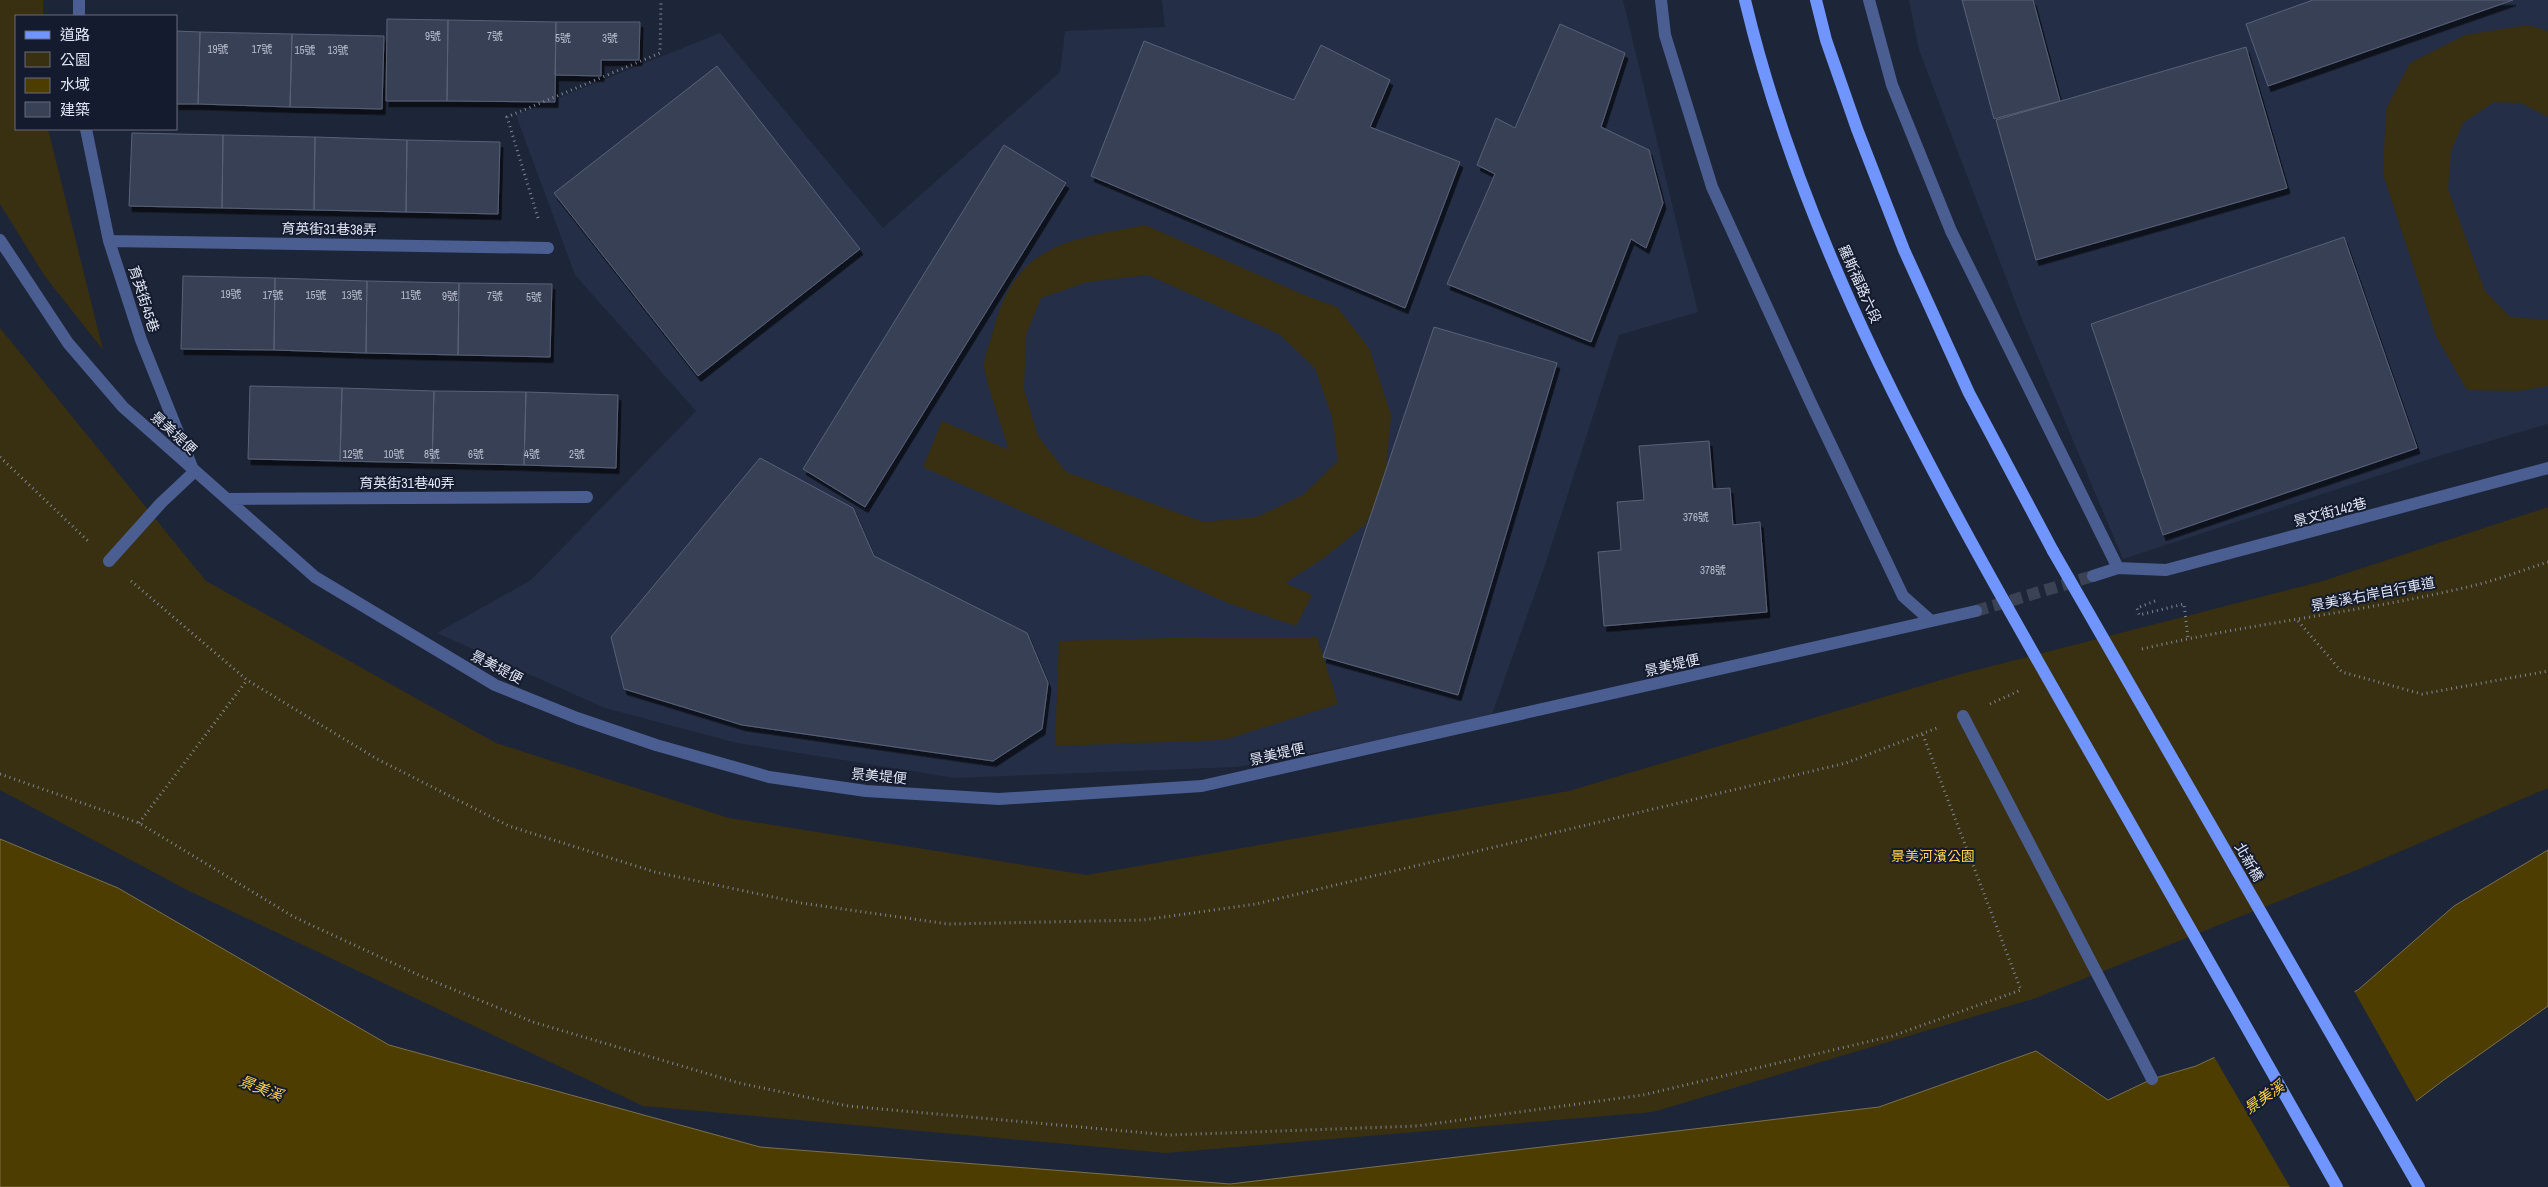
<svg xmlns="http://www.w3.org/2000/svg" width="2548" height="1187" viewBox="0 0 2548 1187" font-family="'Archivo Narrow','Noto Sans TC',sans-serif">
	<defs>
		<filter id="shadow"><feDropShadow dx="3" dy="5.5" stdDeviation="0" flood-color="#0009"/></filter>
	</defs>
	<rect width="100%" height="100%" fill="#1d2538"/>
	<!-- built -->
	<path fill="#242e46" d="M1162 0H1623L1698 312 1619 335 1545 565 1490 720 1237 767 955 778 737 743 605 708 437 633 531 580 696 411 575 275 516 115 720 33 883 228 1060 72 1065 31 1165 27Z
		M1909 0H2548V424L2442 455 2123 559 2021 317 1919 50Z"/>
	<!-- green -->
	<path fill="#393011" fill-rule="evenodd" d="M0 0H43V16H16V129H48L103 350 44 275 0 204Z
		M2528 25 2548 31V117L2521 103 2494 102 2463 123 2451 151 2448 189 2485 291 2510 317 2548 320V386L2519 391 2467 390 2436 336 2383 174 2386 109 2410 63 2465 35Z
		M1145 225 1309 297 1337 307 1369 348 1391 415 1385 480 1366 524 1324 558 1285 583 1312 595 1296 626 1228 603 923 467 942 421 1009 450C1004 433 984 378 984 365 985 353 991 340 994 328 1016 243 1070 240 1145 225ZM1148 275 1279 334 1315 368 1332 417 1338 461 1303 495 1257 517 1203 522 1066 472 1038 436 1024 390 1026 335 1041 298 1087 282Z
		M0 328 206 581 496 743 729 818 1087 875 1569 791 1961 674 2323 581 2548 507V788L2357 870 2033 999 1653 1112 1166 1153 643 1106 185 889 0 790Z
		M1210 637H1317L1338 704 1224 740 1055 746 1059 641Z"/>
	<!-- water -->
	<path fill="#4e3d00" stroke="#7a7049" d="M0 839 118 888 389 1045 760 1147 1230 1184 1879 1107 2036 1051 2108 1100 2152 1079 2196 1066 2358 990 2454 906 2548 850V1006L2445 1079 2303 1187H0Z"/>
	<!-- pier -->
	<path fill="#1d2538" d="M2353 989 2417 1103 2308 1187H2290L2213 1055Z"/>
	<!-- building -->
	<path fill="#394156" stroke="#586177" filter="url(#shadow)" d="M1962 0H2033L2060 101 1994 119Z
		M2313 0H2513L2268 86 2246 24Z
		M387 19 448 20 447 101H386Z
		M448 20 556 22 555 102 447 101Z
		M556 22H640L639 60H601V76L555 75Z
		M1560 24 1625 53 1601 127 1649 150 1663 203 1646 248 1631 239 1591 342 1447 284 1495 174 1477 165 1496 118 1515 128Z
		M176 31 200 32 198 104H176Z
		M200 32 292 34 290 107 198 104Z
		M292 34 384 36 382 109 290 107Z
		M1144 41 1294 100 1321 45 1390 80 1370 127 1460 162 1405 308 1091 176Z
		M2246 47 2287 188 2036 260 1996 120Z
		M717 66 860 249 698 376 554 193Z
		M132 133 223 135 222 208 129 206Z
		M223 135 315 137 314 210 222 208Z
		M315 137 407 140 406 212 314 210Z
		M407 140 500 142 498 214 406 212Z
		M1004 145 1066 183 865 507 803 469Z
		M2344 237 2417 448 2163 535 2091 324Z
		M183 276 275 278 274 350 181 349Z
		M275 278 367 281 366 353 274 350Z
		M367 281 459 283 458 355 366 353Z
		M459 283 552 284 550 357 458 355Z
		M1434 327 1557 363 1458 695 1323 657Z
		M250 386 342 388 340 461 248 459Z
		M342 388 434 391 432 463 340 461Z
		M434 391 526 392 524 465 432 463Z
		M526 392 618 395 616 468 524 465Z
		M1709 441 1713 489 1730 488 1733 525 1760 522 1767 612 1604 626 1598 552 1621 550 1617 502 1644 500 1639 446Z
		M760 458 853 508 874 556 1027 633 1048 683 1042 729 993 761 742 725 624 689 611 637Z"/>
	<g fill="none" stroke-linecap="round" stroke-linejoin="round">
		<!-- minor-tunnel -->
		<path stroke="#3a4254" stroke-width="12" stroke-dasharray="12 6" stroke-linecap="butt" d="M1976 611 2093 576"/>
		<!-- path -->
		<path stroke="#7e8595" stroke-width="3" stroke-dasharray="1 4" stroke-linecap="butt" d="M538 218 507 117 660 53 661 0
			M0 457 88 541
			M131 581 247 680 377 759 509 826 655 872 801 903 948 924 1143 920 1256 904 1846 763 1937 728
			M2155 601 2137 608 2139 615 2184 604 2188 638
			M2298 621 2342 672 2422 694 2548 671
			M2142 649C2251 623 2363 612 2472 586 2497 580 2523 570 2548 562
			M1990 704 2021 690
			M0 774 139 823 294 917 423 977 533 1022 739 1083 848 1106 1169 1135 1417 1126 1643 1095 1892 1036 2021 990 1923 735
			M139 823 247 680"/>
		<!-- minor -->
		<path stroke="#4b5e91" stroke-width="12" d="M79 0V16
			M1661 0 1665 35 1712 187 1809 399 1903 596 1931 621
			M1869 0 1892 85 1951 231 2118 568
			M86 129 109 241 141 340 194 472 161 503 109 561
			M0 240 68 343 123 407 315 577 495 685 577 718 656 745 769 777 866 791 999 799 1202 786 1976 611
			M109 241 548 248
			M227 499 587 497
			M2093 576 2118 568 2166 570 2548 468
			M1963 716 2152 1079"/>
		<!-- major -->
		<path stroke="#7095fe" stroke-width="12" d="M1816 0 1826 40 1857 129 1904 250 1969 393 2053 551"/>
		<!-- major-bridge -->
		<path stroke="#7095fe" stroke-width="12" d="M1745 0C1804 248 1931 473 2056 693 2150 858 2244 1022 2337 1187
			M2053 551 2419 1187"/>
	</g>
	<g text-anchor="middle" dominant-baseline="central" stroke-width="4" stroke-linejoin="round" paint-order="stroke">
		<!-- number labels -->
		<g font-size="11" fill="#b6bdcc">
			<text x="433" y="36">9號</text>
			<text x="495" y="36">7號</text>
			<text x="563" y="38">5號</text>
			<text x="610" y="38">3號</text>
			<text x="218" y="49">19號</text>
			<text x="262" y="49">17號</text>
			<text x="305" y="50">15號</text>
			<text x="338" y="50">13號</text>
			<text x="231" y="294">19號</text>
			<text x="273" y="295">17號</text>
			<text x="316" y="295">15號</text>
			<text x="352" y="295">13號</text>
			<text x="411" y="295">11號</text>
			<text x="450" y="296">9號</text>
			<text x="495" y="296">7號</text>
			<text x="534" y="297">5號</text>
			<text x="353" y="454">12號</text>
			<text x="394" y="454">10號</text>
			<text x="432" y="454">8號</text>
			<text x="476" y="454">6號</text>
			<text x="532" y="454">4號</text>
			<text x="577" y="454">2號</text>
			<text x="1696" y="517">376號</text>
			<text x="1713" y="570">378號</text>
		</g>
		<!-- street labels -->
		<g font-size="14" fill="#e0e6f3" stroke="#141b2e">
			<text transform="translate(329 229) rotate(1)">育英街31巷38弄</text>
			<text transform="translate(1860 284) rotate(66)">羅斯福路六段</text>
			<text transform="translate(144 299) rotate(72)">育英街45巷</text>
			<text transform="translate(174 433) rotate(42)">景美堤便</text>
			<text x="407" y="483">育英街31巷40弄</text>
			<text transform="translate(2330 512) rotate(-15)">景文街142巷</text>
			<text transform="translate(2373 594) rotate(-11)">景美溪右岸自行車道</text>
			<text transform="translate(1672 665) rotate(-13)">景美堤便</text>
			<text transform="translate(497 667) rotate(27)">景美堤便</text>
			<text transform="translate(1277 754) rotate(-13)">景美堤便</text>
			<text transform="translate(879 776) rotate(5)">景美堤便</text>
			<text transform="translate(2249 862) rotate(60)">北新橋</text>
		</g>
		<!-- park labels -->
		<g font-size="14" fill="#ffd447" stroke="#141b2e">
			<text x="1933" y="856">景美河濱公園</text>
		</g>
		<!-- water labels -->
		<g font-size="15" font-style="italic" fill="#ffd447" stroke="#141b2e">
			<text transform="translate(261 1088) rotate(21)">景美溪</text>
			<text transform="translate(2264 1097) rotate(-35)">景美溪</text>
		</g>
	</g>
	<!-- legend -->
	<rect x="15" y="15" width="162" height="115" fill="#141b2e" stroke="#666c7d"/>
	<rect x="25" y="31" width="25" height="8" fill="#7095fe" stroke="#666c7d"/>
	<text x="60" y="40" font-size="15" fill="#e0e6f3">道路</text>
	<rect x="25" y="52" width="25" height="15" fill="#393011" stroke="#666c7d"/>
	<text x="60" y="65" font-size="15" fill="#e0e6f3">公園</text>
	<rect x="25" y="78" width="25" height="15" fill="#4e3d00" stroke="#666c7d"/>
	<text x="60" y="90" font-size="15" fill="#e0e6f3">水域</text>
	<rect x="25" y="102" width="25" height="15" fill="#394156" stroke="#666c7d"/>
	<text x="60" y="115" font-size="15" fill="#e0e6f3">建築</text>
</svg>
